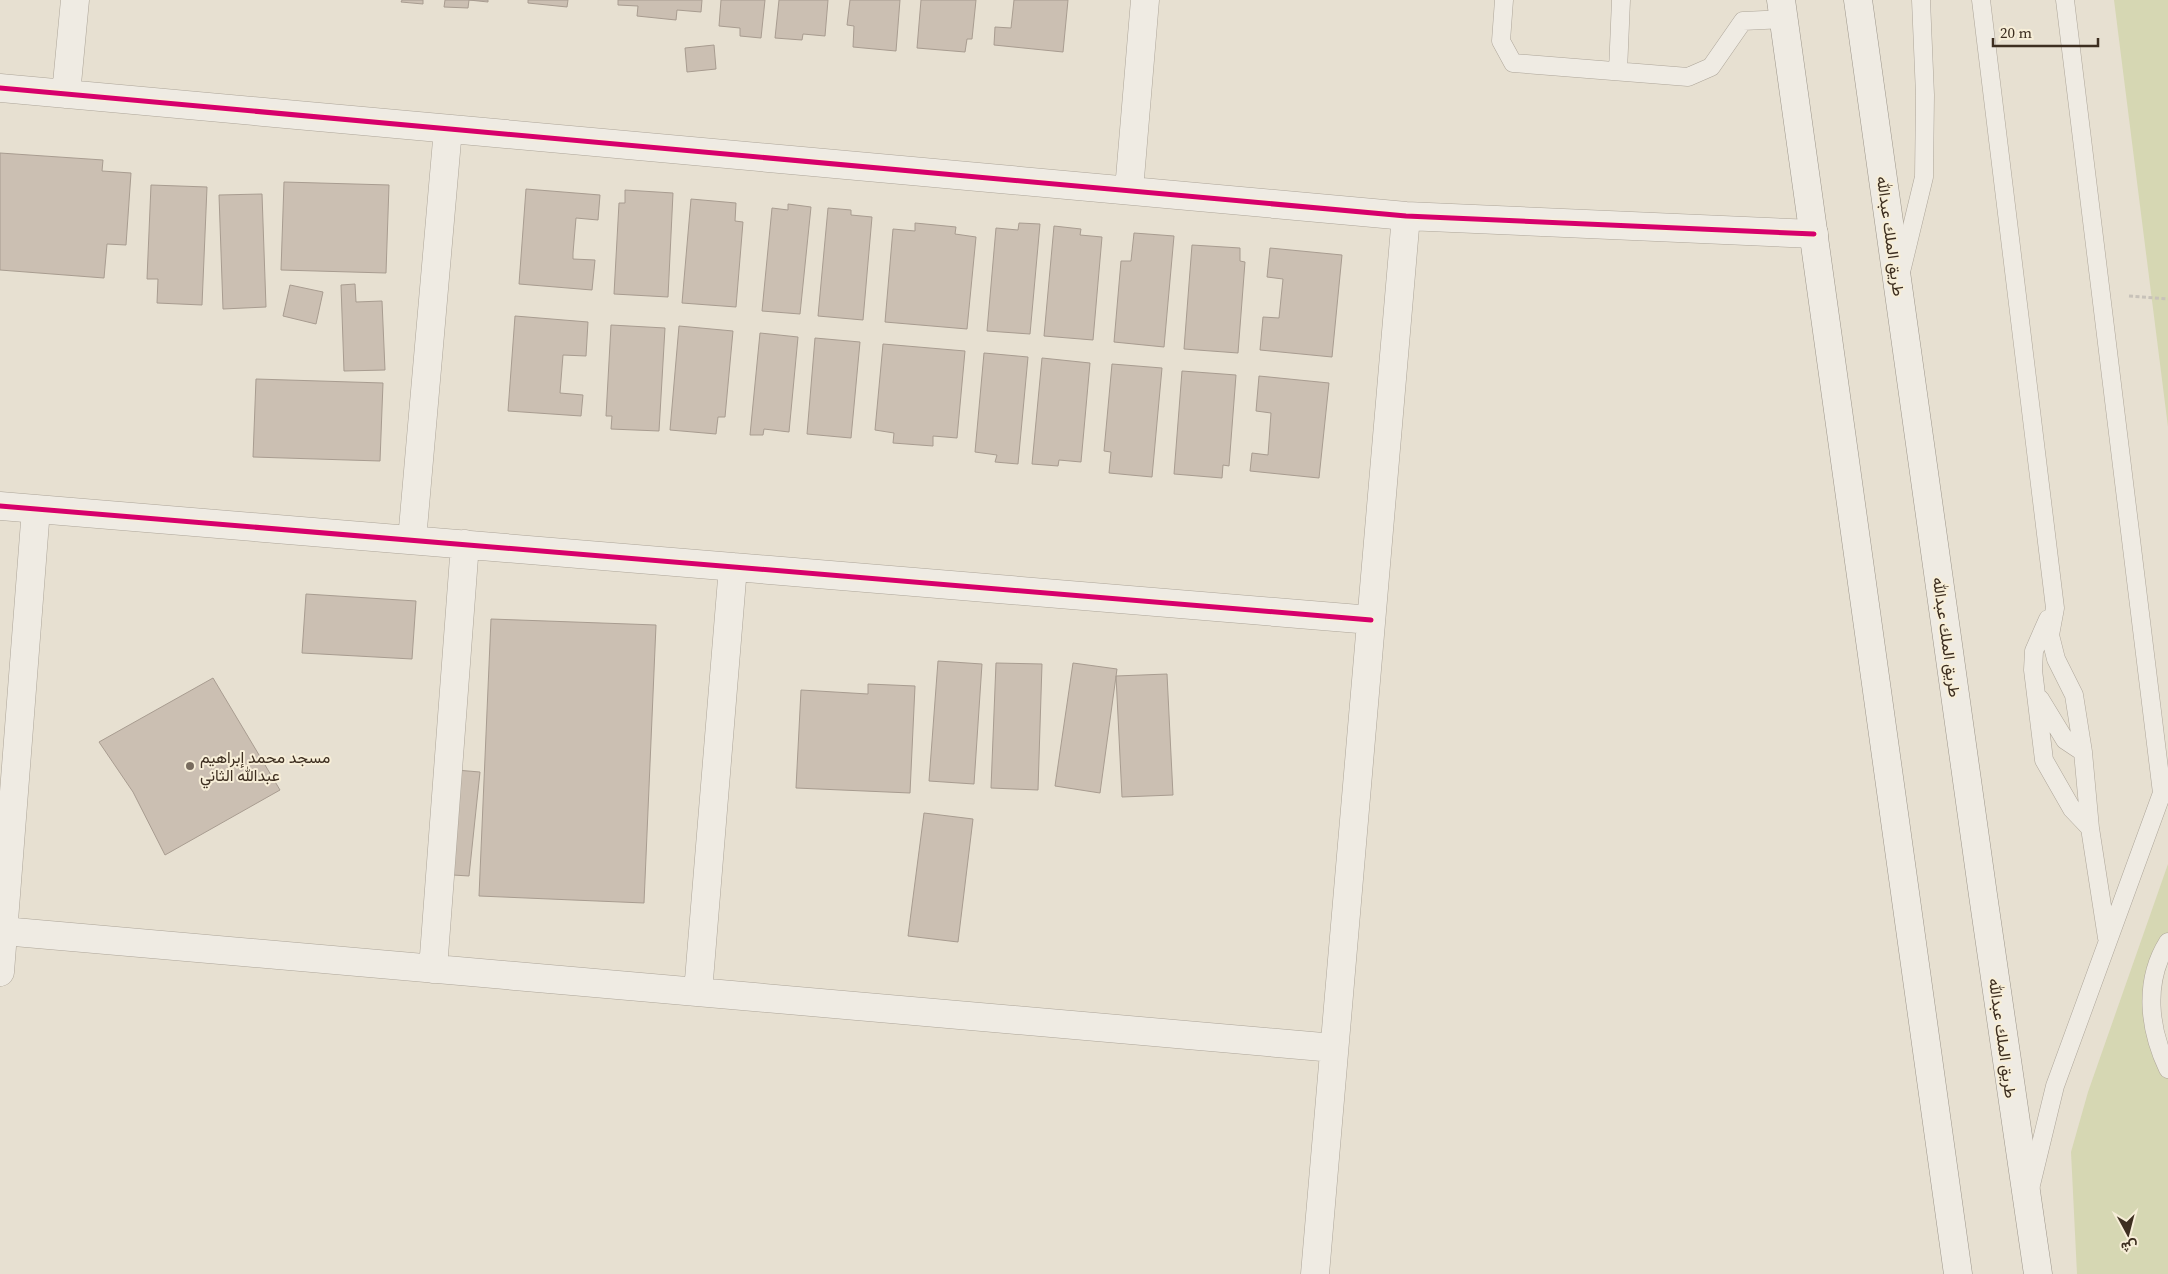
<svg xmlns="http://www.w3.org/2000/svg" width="2168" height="1274" viewBox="0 0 2168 1274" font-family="'Source Serif 4',Vazirmatn,serif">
	<rect width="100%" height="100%" fill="#e7e0d1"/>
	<!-- green -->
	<path fill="#d6d7b3" d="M2114 0H2168V427Z
		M2168 864V942L2151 995 2168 1069V1274H2077L2071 1152 2088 1092Z"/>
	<!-- building -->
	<path fill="#cbbfb2" stroke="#a89c90" d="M402 0H423V4L401 2Z
		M445 0H488V2L469 0 468 8 444 7Z
		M528 0H568L567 7 528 3Z
		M618 0H702L701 12 677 10 676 20 637 16 638 6 618 5Z
		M721 0H765L761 38 740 36V28L719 26Z
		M779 0H828L825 36 803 34 802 40 775 38Z
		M850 0H900L896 51 853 47 854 26 847 25Z
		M921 0H976L972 39H967L965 52 917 48Z
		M1014 0H1068L1063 52 994 45 995 27 1011 28Z
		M714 45 716 69 687 72 685 48Z
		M0 153 103 160 102 171 131 173 126 245 107 244 104 278 0 270Z
		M284 182 389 185 386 273 281 270Z
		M151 185 207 187 202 305 157 303 158 279H147Z
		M526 189 600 195 598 220 576 218 573 253V259L595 260 592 290 519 284Z
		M625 190 673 193 668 297 614 294 619 203H625Z
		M262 194 266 307 223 309 219 195Z
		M691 199 736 203 735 221 743 222 736 307 682 303Z
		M788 204 811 207 800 314 762 311 772 208 788 210Z
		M828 208 851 210V215L872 217 863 320 818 316Z
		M915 223 956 227 955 234 976 237 967 329 885 322 893 229 915 231Z
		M1019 223 1040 224 1030 334 987 331 996 228 1018 230Z
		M1054 226 1081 229 1080 235 1102 237 1093 340 1044 336Z
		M1134 233 1174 236 1164 347 1114 342 1121 261H1131Z
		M1192 245 1240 248V261L1245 262 1238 353 1184 349Z
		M1270 248 1342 255 1332 357 1260 350 1263 317 1279 318 1283 279 1267 277Z
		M355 284 356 302 382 301 385 370 344 371 341 285Z
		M290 285 323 292 316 324 283 316Z
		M515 316 588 322 586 356 563 355 560 393 583 395 581 416 508 411Z
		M611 325 665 328 659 431 611 429 612 416H606Z
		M679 326 733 331 725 417H718L716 434 670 430Z
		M760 333 798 337 789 432 764 429 763 435H750Z
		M815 338 860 342 851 438 807 434Z
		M883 344 965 351 957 438 933 436V446L893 443 894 433 875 430Z
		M984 353 1028 357 1018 464 995 462 997 455 975 452Z
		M1042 358 1090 363 1081 462 1059 460 1058 466 1032 464Z
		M1112 364 1162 368 1152 477 1109 473 1111 452 1104 451Z
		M1182 371 1236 375 1229 466 1223 465 1222 478 1174 474Z
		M1259 376 1329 383 1319 478 1250 471 1252 453 1268 455 1271 413 1256 411Z
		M256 379 383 383 380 461 253 457Z
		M306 594 416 601 412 659 302 653Z
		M491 619 656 625 644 903 479 896Z
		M938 661 982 664 974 784 929 781Z
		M996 663 1042 664 1038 790 991 788Z
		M1073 663 1117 669 1100 793 1055 786Z
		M1167 674 1173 795 1122 797 1116 676Z
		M213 678 280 790 165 855 133 792 99 742Z
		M868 684 915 686 910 793 796 788 801 690 868 694Z
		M444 769 480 772 469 876 453 875Z
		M924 813 973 819 958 942 908 936Z"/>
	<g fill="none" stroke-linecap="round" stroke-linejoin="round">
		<!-- lane casing -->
		<g stroke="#ada599" stroke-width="19">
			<path id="lane" d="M1504 0 1501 41 1513 63 1688 77 1711 67 1743 21 1784 19
				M1981 0 2055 608 2050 635 2056 659 2074 695 2083 752 2090 828
				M1618 71 1621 0
				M1901 272 1924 177 1925 95 1921 0
				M2048 619 2034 651 2033 670 2044 760 2072 809 2090 828 2107 938
				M2040 699 2065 740 2083 752
				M2168 942C2143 982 2149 1029 2168 1069
				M2030 1189 2055 1086 2162 793 2065 0"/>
		</g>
		<!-- street casing -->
		<g stroke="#ada599" stroke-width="29">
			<path id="street" d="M0 88 1406 216 1814 234
				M66 94 75 0
				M1129 190 1145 0
				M0 506 1371 620
				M412 540 448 129
				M3 931 1334 1048
				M433 969 465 544
				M0 972 36 509
				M698 992 733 567
				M1315 1274 1406 216"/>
		</g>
		<!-- secondary casing -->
		<g stroke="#9c958a" stroke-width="29">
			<path id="secondary" d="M1781 0 1958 1274
				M1858 0 1983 895 2038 1274"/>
		</g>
		<!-- path -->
		<path stroke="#c8c2b9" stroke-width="3" stroke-dasharray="4 2.5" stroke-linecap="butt" d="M2129 296 2168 299"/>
		<!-- lane -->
		<use href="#lane" stroke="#efebe3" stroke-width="18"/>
		<!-- street -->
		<use href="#street" stroke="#efebe3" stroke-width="28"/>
		<!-- secondary -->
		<use href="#secondary" stroke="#efebe3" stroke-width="28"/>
		<!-- cycleway casing -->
		<g stroke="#f7eed8" stroke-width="8">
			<path id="cycleway" d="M0 88 1406 216 1814 234
				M0 506 1371 620"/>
		</g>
		<!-- cycleway -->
		<use href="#cycleway" stroke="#d6006c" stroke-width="5"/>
	</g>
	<!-- markers -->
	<circle fill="#786c5e" stroke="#f7eed8" stroke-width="2" cx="190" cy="766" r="5"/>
	<g text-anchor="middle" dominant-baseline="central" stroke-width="4" stroke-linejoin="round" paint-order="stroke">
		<!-- street labels -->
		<g font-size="16" fill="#3d2e20" stroke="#f7eed8">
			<text transform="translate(1891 236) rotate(82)">طريق الملك عبدالله</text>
			<text transform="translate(1947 637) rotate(82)">طريق الملك عبدالله</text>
			<text transform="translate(2003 1038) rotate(82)">طريق الملك عبدالله</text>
		</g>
		<!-- poi labels -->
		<g font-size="16" fill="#3d2e20" stroke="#f7eed8" text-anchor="start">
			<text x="200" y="757">مسجد محمد إبراهيم<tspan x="200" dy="18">عبدالله الثاني</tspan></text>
		</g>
	</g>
	<!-- north arrow -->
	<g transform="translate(2128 1234) rotate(173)" stroke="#f7eed8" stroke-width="4" paint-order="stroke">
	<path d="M0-4L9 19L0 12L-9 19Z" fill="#3d2e20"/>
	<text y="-8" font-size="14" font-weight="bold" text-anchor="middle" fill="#3d2e20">ش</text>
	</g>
	<!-- scale -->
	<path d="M1993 38v8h105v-8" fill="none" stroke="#3d2e20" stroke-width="2.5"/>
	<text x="2000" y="38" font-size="15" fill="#3d2e20" stroke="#f7eed8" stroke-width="4" paint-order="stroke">20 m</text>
</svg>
